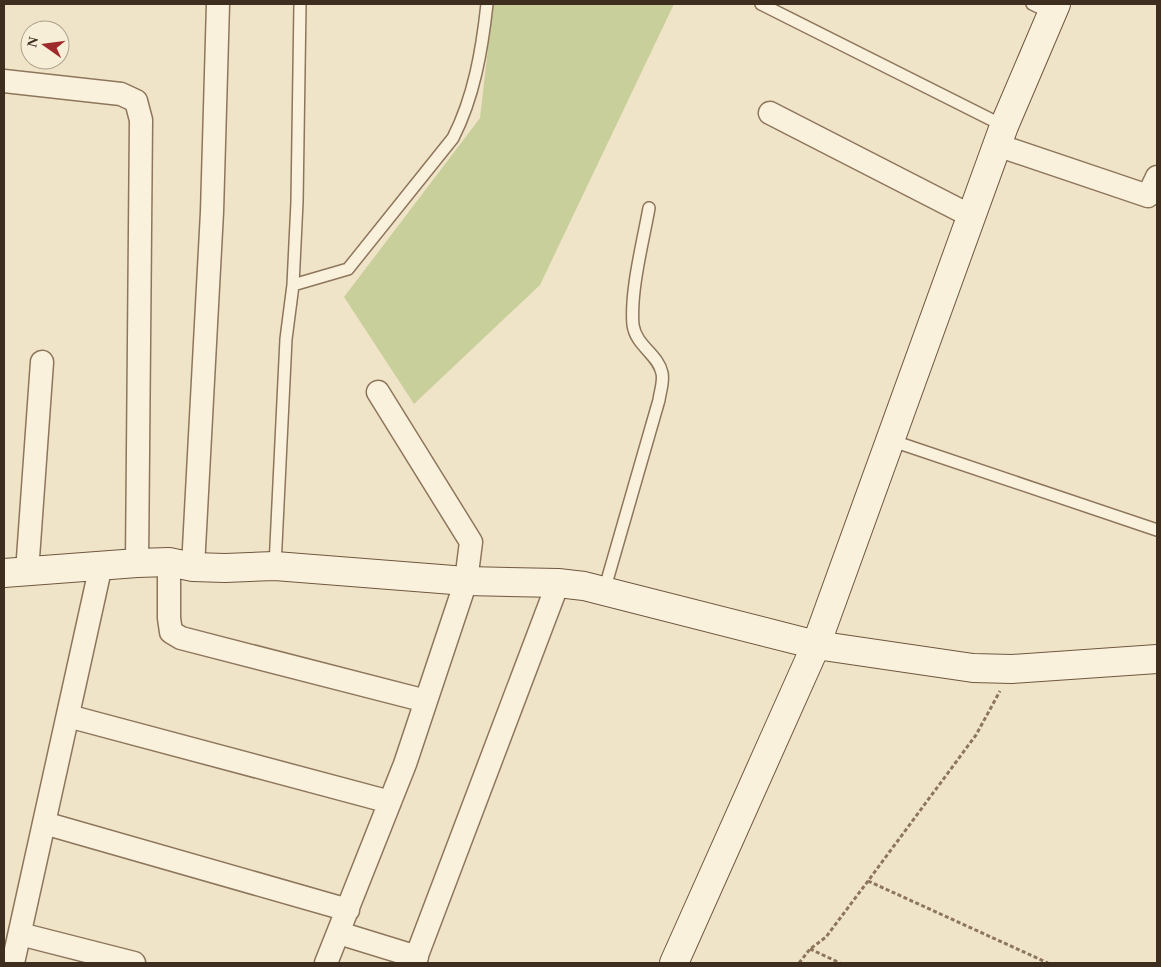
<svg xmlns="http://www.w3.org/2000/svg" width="1161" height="967" viewBox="0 0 1161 967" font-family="Georgia,serif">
	<rect width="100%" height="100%" fill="#f0e4c8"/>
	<!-- green -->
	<path fill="#c9cf9b" d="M493 4H674L540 285 414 404 344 297 480 118Z"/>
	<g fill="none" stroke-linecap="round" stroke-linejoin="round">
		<!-- lane casing -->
		<g stroke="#8d765c" stroke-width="14">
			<path id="lane" d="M761 4 1004 126
				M1032 4 1053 14
				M293 285 348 269 453 138C474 97 482 50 487 4
				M890 440 1157 530
				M275 566 286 339 293 285 297 202 300 4
				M604 591 659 400C660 392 664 381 662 373 658 354 636 346 633 325 630 291 643 242 649 208"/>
		</g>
		<!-- street casing -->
		<g stroke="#8d765c" stroke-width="25">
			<path id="street" d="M4 81 121 94 136 101 141 120 137 563
				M770 113 971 216
				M997 145 1148 196 1157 177
				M169 562V618L171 632 181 638 426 701
				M193 567 212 212 218 4
				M27 572 42 362
				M68 716 390 802
				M44 823 348 910
				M339 933 417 957
				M20 934 134 963
				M13 963 101 565
				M326 963 405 764 466 581 471 542 378 392
				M414 963 558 583"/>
		</g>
		<!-- secondary casing -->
		<g stroke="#6f573f" stroke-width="30">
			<path id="secondary" d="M4 573 137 563 169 562 193 567 225 568 275 566 466 581 558 583 584 586 816 645 973 668 1012 669 1157 659
				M674 963 816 645 1004 126 1056 4"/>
		</g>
		<!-- path -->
		<path stroke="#8d765c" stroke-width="3" stroke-dasharray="4 2.5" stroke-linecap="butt" d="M868 881 1048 963
			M810 949 840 963
			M799 963 810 949 826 937 868 881 976 735 1000 691"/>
		<!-- lane -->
		<use href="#lane" stroke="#faf1dc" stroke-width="11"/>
		<!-- street -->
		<use href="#street" stroke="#faf1dc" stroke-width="22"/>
		<!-- secondary -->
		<use href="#secondary" stroke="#faf1dc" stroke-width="28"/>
	</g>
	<!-- border -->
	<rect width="1161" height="967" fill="none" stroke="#3d2e20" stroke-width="10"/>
	<!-- north arrow -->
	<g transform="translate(45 45) rotate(284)"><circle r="24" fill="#f7eed8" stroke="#ada18e"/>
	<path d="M0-4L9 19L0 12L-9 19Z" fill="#9e2a2b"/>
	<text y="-8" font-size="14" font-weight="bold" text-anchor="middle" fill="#3d2e20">N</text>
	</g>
</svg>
